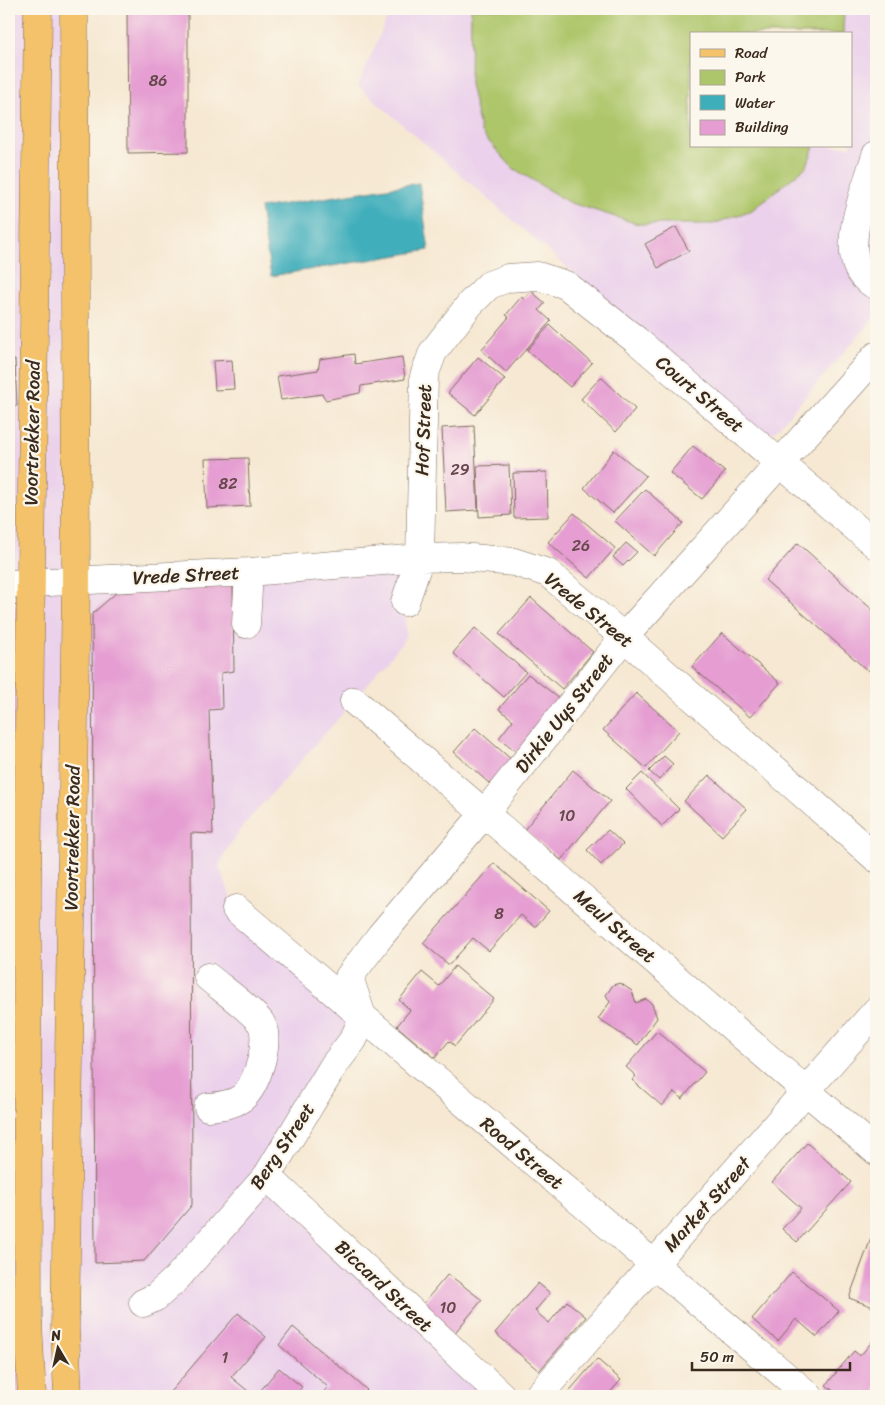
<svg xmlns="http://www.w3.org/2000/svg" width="885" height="1405" viewBox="0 0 885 1405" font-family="Sriracha,sans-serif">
	<rect width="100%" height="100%" fill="#fbf7ec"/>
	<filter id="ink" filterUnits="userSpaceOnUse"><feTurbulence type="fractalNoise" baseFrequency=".02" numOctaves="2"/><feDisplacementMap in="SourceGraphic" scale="10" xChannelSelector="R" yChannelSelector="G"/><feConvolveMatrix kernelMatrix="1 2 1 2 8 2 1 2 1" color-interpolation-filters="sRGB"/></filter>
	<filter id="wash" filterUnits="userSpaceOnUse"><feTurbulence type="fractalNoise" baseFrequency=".0096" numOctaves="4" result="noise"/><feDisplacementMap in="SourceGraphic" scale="20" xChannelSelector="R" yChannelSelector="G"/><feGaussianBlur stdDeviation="1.12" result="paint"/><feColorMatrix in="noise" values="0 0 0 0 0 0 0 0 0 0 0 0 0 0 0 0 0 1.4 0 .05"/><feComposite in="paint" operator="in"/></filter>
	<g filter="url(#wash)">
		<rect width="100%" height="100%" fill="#f6e8d2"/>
		<!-- built -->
		<path fill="#ebd1eb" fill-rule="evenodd" d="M9 9H74L76 582 420 558 405 602 406 634 401 644 354 701 243 826 227 849 219 866 236 909 363 1019 267 1176 502 1396H9Z
			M391 9H876V316L774 432 759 434 358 86ZM691 34H851V146H691Z"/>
		<!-- green -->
		<path fill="#aec66b" stroke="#747844" d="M471 9H844L843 34H691V146H814L807 166 752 210 713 224H638L568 202 513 168 481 133 470 84Z"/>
		<!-- water -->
		<path fill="#3faebb" stroke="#3d6c6c" d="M419 183 429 250 271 276 260 208Z"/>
		<g id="blocks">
			<!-- building -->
			<path fill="#e59dd2" d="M127 9H188V152L128 153Z
				M9 64H12L13 153H9Z
				M676 227 689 251 658 268 645 244Z
				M531 291 545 303 539 310 551 321 506 372 481 350 509 317 506 315 521 297 524 299Z
				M550 325 592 363 570 387 527 350Z
				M354 354 355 364 402 357 405 379 361 386 360 393 326 400 322 394 281 400 277 376 318 370 320 359Z
				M478 357 505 379 475 415 448 393Z
				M9 360H15L17 406H9Z
				M232 360 234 389 215 390 213 361Z
				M601 377 635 409 616 432 581 399Z
				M474 426 478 510 446 512 442 428Z
				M693 446 725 472 702 499 670 473Z
				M614 450 646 476 613 513 584 488Z
				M248 458 250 506 207 508 205 459Z
				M509 465 511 515 479 517 477 466Z
				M547 472 548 517 514 518 513 473Z
				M645 489 683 523 654 556 615 521Z
				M574 513 615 548 589 578 548 542Z
				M626 543 637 552 623 566 613 557Z
				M798 543 876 613V662L868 671 765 580Z
				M233 584 234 671 221 673 222 709 209 710 213 834 191 833 192 1205 144 1261 95 1263 92 614 116 593Z
				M531 598 593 652 562 689 499 634Z
				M19 605 20 663H9V606Z
				M475 628 526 672 504 697 453 653Z
				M722 633 780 683 750 717 692 667Z
				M15 667 16 731 9 732V668Z
				M528 674 560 699 517 752 499 738 513 720 499 709Z
				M636 693 679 731 646 768 603 730Z
				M475 728 512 760 490 784 454 752Z
				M9 742H25L26 805H9Z
				M664 756 673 764 659 780 649 771Z
				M573 770 610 801 561 860 524 830Z
				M642 773 679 809 662 826 626 789Z
				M709 775 747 809 722 836 684 801Z
				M9 807H26V871H9Z
				M608 830 623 844 601 865 587 850Z
				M494 863 549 911 535 927 521 915 489 951 473 938 449 965 423 943Z
				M9 876H17V928H9Z
				M9 957H13L14 1013 9 1014Z
				M455 966 494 999 455 1046 449 1041 435 1058 397 1026 410 1010 399 1000 422 972 439 986Z
				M620 983 632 991 636 1003 646 999 652 1004 657 1018 638 1045 598 1019 610 1002 606 995 613 985Z
				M657 1031 705 1072 682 1099 674 1092 662 1106 632 1080 636 1076 626 1067Z
				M9 1079H17L19 1156H9Z
				M807 1143 851 1182 797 1242 782 1229 801 1208 772 1182Z
				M9 1223H15L18 1285H9Z
				M873 1233 876 1235V1308L849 1298Z
				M792 1272 839 1311 817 1337 796 1319 778 1341 752 1319Z
				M448 1274 482 1300 448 1341 415 1313Z
				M538 1283 550 1293 535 1311 549 1323 567 1301 586 1317 539 1371 495 1333Z
				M238 1313 266 1337 231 1377 254 1396H175L170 1392Z
				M293 1327 367 1390 361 1396H320L328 1387 279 1345Z
				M9 1331H24L25 1396H9Z
				M876 1337V1396H839L826 1385 854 1351 860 1356Z
				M597 1359 621 1380 607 1396H565Z
				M279 1368 302 1387 294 1396H256Z"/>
		</g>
	</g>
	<g filter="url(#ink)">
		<use href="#blocks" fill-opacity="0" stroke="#7c6c5d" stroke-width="1"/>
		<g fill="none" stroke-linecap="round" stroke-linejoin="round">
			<!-- minor casing -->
			<g stroke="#7c6c5d" stroke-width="29">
				<path id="minor" d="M876 155C867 186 838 250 864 277 868 280 871 284 876 285
					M9 584 249 572 420 558 461 557 514 562 548 573 624 637 876 858
					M405 602 420 558 424 376 433 352 470 304 489 285 508 278 538 276 566 285 636 340 876 545
					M246 624 249 572
					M354 701 876 1151
					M236 909 809 1396
					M208 977C221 988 252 1010 261 1023 271 1040 257 1086 242 1098 232 1105 219 1106 208 1107
					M363 1019 349 977 381 935 484 814 624 637 876 356
					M267 1176 502 1396
					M143 1303 156 1297 176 1279 267 1176 334 1065 353 1040 363 1019
					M9 1323H28
					M538 1396 876 1011"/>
			</g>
			<!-- major casing -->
			<g stroke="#7c6c5d" stroke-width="29">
				<path id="major" d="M32 1396 28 1323 27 891 38 9
					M68 1396 65 1329 76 582 74 9"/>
			</g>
			<!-- minor -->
			<use href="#minor" stroke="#fff" stroke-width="28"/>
			<!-- major -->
			<use href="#major" stroke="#f3c26a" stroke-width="28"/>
		</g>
	</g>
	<g text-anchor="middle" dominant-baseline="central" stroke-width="4.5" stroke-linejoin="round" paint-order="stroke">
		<!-- number labels -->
		<g font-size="16" fill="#66474b">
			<text x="158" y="80">86</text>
			<text x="460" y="469">29</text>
			<text x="228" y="483">82</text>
			<text x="581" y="545">26</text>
			<text x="567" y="815">10</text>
			<text x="499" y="913">8</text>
			<text x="448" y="1307">10</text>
			<text x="225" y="1357">1</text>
		</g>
		<!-- street labels -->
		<g font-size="19" fill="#3b2a1e" stroke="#fbf7ec">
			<text transform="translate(700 394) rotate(40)">Court Street</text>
			<text transform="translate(423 430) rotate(-88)">Hof Street</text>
			<text transform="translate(32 433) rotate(-89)">Voortrekker Road</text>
			<text transform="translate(186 575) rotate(-3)">Vrede Street</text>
			<text transform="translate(589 610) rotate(39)">Vrede Street</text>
			<text transform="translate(564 713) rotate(-52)">Dirkie Uys Street</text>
			<text transform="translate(72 838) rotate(-89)">Voortrekker Road</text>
			<text transform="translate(615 926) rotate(41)">Meul Street</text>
			<text transform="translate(282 1146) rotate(-56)">Berg Street</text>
			<text transform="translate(522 1153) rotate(40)">Rood Street</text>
			<text transform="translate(707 1204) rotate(-48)">Market Street</text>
			<text transform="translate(384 1286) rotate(43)">Biccard Street</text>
		</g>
	</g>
	<!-- margin -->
	<rect width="885" height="1405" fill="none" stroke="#fbf7ec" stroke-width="30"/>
	<!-- legend -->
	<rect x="690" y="32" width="162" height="115" fill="#fbf7ec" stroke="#aea59a"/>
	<rect x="700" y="49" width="25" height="8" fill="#f3c26a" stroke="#aea59a"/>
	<text x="735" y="58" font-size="15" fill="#3b2a1e">Road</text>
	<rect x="700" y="70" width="25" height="15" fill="#aec66b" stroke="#aea59a"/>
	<text x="735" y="82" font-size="15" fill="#3b2a1e">Park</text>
	<rect x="700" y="95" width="25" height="15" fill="#3faebb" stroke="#aea59a"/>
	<text x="735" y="108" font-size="15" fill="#3b2a1e">Water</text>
	<rect x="700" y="120" width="25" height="15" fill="#e59dd2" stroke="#aea59a"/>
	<text x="735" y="132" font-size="15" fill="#3b2a1e">Building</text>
	<!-- north arrow -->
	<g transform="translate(58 1348) rotate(351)" stroke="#fbf7ec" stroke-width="4" paint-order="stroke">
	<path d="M0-4L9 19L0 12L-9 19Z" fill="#3b2a1e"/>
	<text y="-8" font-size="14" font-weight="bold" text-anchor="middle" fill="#3b2a1e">N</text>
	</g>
	<!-- scale -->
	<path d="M692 1362v8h158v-8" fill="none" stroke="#3b2a1e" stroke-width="2.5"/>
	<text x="700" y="1362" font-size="15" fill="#3b2a1e" stroke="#fbf7ec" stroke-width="4" paint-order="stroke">50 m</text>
</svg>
